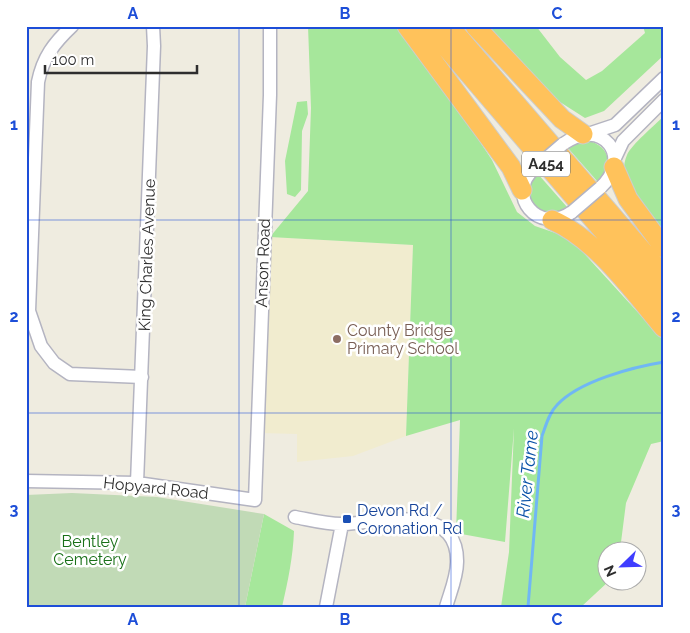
<svg xmlns="http://www.w3.org/2000/svg" width="690" height="633" viewBox="0 0 690 633" font-family="Raleway,sans-serif">
	<rect width="100%" height="100%" fill="#efece0"/>
	<!-- education -->
	<path fill="#f1eccf" d="M270 237 413 245 406 436 353 456 297 462V434L260 433Z"/>
	<!-- green -->
	<path fill="#a6e79b" d="M308 26H399L422 55 492 160 517 212 535 226 570 238 664 341V441L651 444 626 503 620 550H608V580L609 581 581 607H501L509 552 514 428 505 542 456 533 460 420 406 436 413 245 270 237 308 191 311 108Z
		M487 26H536L560 57 586 80 602 71 645 33 643 26H664V55L604 111 585 118 549 95Z
		M307 101 308 114 302 131 301 190 295 197 287 194 285 161 297 102Z
		M664 116V235C647 214 614 185 627 155 632 144 654 126 664 116Z
		M586 140C609 145 616 165 597 181L568 148 576 142Z
		M538 174 567 207C541 224 516 196 538 174Z
		M264 514 294 531C293 557 288 581 282 607H245Z"/>
	<!-- cemetery -->
	<path fill="#c1dab6" d="M72 493 157 497 264 514 245 607H26V495Z"/>
	<g fill="none" stroke-linecap="round" stroke-linejoin="round">
		<!-- stream -->
		<path stroke="#70b7f4" stroke-width="3" d="M528 607 542 436C546 425 549 413 557 405 579 381 633 367 664 362"/>
		<!-- minor casing -->
		<g stroke="#b4b4c1" stroke-width="15">
			<path id="minor" d="M72 26C54 43 43 57 38 82L29 311 41 346 54 363 70 374 142 377
				M588 134 615 125 664 78
				M563 144C602 116 634 157 600 188
				M615 158 623 141 664 100
				M534 169C505 194 538 236 572 212
				M26 481 137 483 255 500 270 95V26
				M137 483 154 46 153 26
				M295 517C311 520 329 525 345 524 381 522 458 502 457 562 457 577 450 593 446 607
				M326 607 342 524"/>
		</g>
		<!-- highway casing -->
		<g stroke="#cdcdcd" stroke-width="21">
			<path id="highway" d="M407 26 511 167 522 190
				M428 26 664 302
				M449 26 664 276
				M475 26 562 119 583 134
				M614 167 628 199 664 248
				M552 220C596 239 633 291 664 328"/>
		</g>
		<!-- minor -->
		<use href="#minor" stroke="#fff" stroke-width="12"/>
		<!-- highway -->
		<use href="#highway" stroke="#ffc25b" stroke-width="19"/>
		<!-- minor-bridge casing -->
		<g stroke="#b4b4c1" stroke-width="15" stroke-linecap="butt">
			<path id="minor-bridge" d="M534 169 563 144
				M572 212 600 188"/>
		</g>
		<!-- minor-bridge -->
		<use href="#minor-bridge" stroke="#fff" stroke-width="12"/>
	</g>
	<!-- grid -->
	<path fill="none" stroke="#1d4ed8" stroke-width="1" stroke-opacity="0.55" d="M239 26V607M451 26V607M26 220H664M26 413H664"/>
	<!-- markers -->
	<circle fill="#8d6e63" stroke="#fff" stroke-width="2" cx="337" cy="339" r="5"/>
	<rect fill="#1a4fb4" stroke="#fff" stroke-width="2" x="342" y="514" width="10" height="10" rx="2.5"/>
	<g text-anchor="middle" dominant-baseline="central" stroke-width="5" stroke-linejoin="round" paint-order="stroke">
		<!-- shield labels -->
		<rect fill="#fff" stroke="#6d6d6d" stroke-width="1" x="522" y="151.5" width="48" height="25" rx="4"/>
		<g font-size="15" font-weight="bold" fill="#2e2e2e">
			<text x="546" y="164">A454</text>
		</g>
		<!-- street labels -->
		<g font-size="16" fill="#2e2e2e" stroke="#fff">
			<text transform="translate(147 255) rotate(-88)">King Charles Avenue</text>
			<text transform="translate(263 263) rotate(-88)">Anson Road</text>
			<text transform="translate(156 488) rotate(6)">Hopyard Road</text>
		</g>
		<!-- education labels -->
		<g font-size="16" fill="#785e54" stroke="#fff" text-anchor="start">
			<text x="347" y="330">County Bridge<tspan x="347" dy="18">Primary School</tspan></text>
		</g>
		<!-- transit labels -->
		<g font-size="16" fill="#164399" stroke="#fff" text-anchor="start">
			<text x="357" y="510">Devon Rd /<tspan x="357" dy="18">Coronation Rd</tspan></text>
		</g>
		<!-- park labels -->
		<g font-size="16" fill="#197018" stroke="#fff">
			<text x="90" y="541">Bentley<tspan x="90" dy="18">Cemetery</tspan></text>
		</g>
		<!-- water labels -->
		<g font-size="18" font-style="italic" fill="#0851a7" stroke="#fff">
			<text transform="translate(527 474) rotate(-84)">River Tame</text>
		</g>
	</g>
	<!-- border -->
	<rect width="690" height="633" fill="none" stroke="#ffffff" stroke-width="55"/>
	<!-- north arrow -->
	<g transform="translate(622 566) rotate(247)"><circle r="24" fill="#ffffff" stroke="#ababab"/>
	<path d="M0-4L9 19L0 12L-9 19Z" fill="#3f3dff"/>
	<text y="-8" font-size="14" font-weight="bold" text-anchor="middle" fill="#2e2e2e">N</text>
	</g>
	<!-- scale -->
	<path d="M45 65v8h152v-8" fill="none" stroke="#2e2e2e" stroke-width="2.5"/>
	<text x="52" y="65" font-size="15" fill="#2e2e2e" stroke="#ffffff" stroke-width="4" paint-order="stroke">100 m</text>
	<rect x="28" y="28" width="634" height="578" fill="none" stroke="#1d4ed8" stroke-width="2"/>
	<g font-size="16" text-anchor="middle" font-weight="bold" fill="#1d4ed8">
		<text x="133" y="19">A</text>
		<text x="345" y="19">B</text>
		<text x="557" y="19">C</text>
		<text x="14" y="130">1</text>
		<text x="676" y="130">1</text>
		<text x="14" y="322">2</text>
		<text x="676" y="322">2</text>
		<text x="14" y="515">3</text>
		<text x="676" y="515">3</text>
		<text x="133" y="625">A</text>
		<text x="345" y="625">B</text>
		<text x="557" y="625">C</text>
	</g>
</svg>
